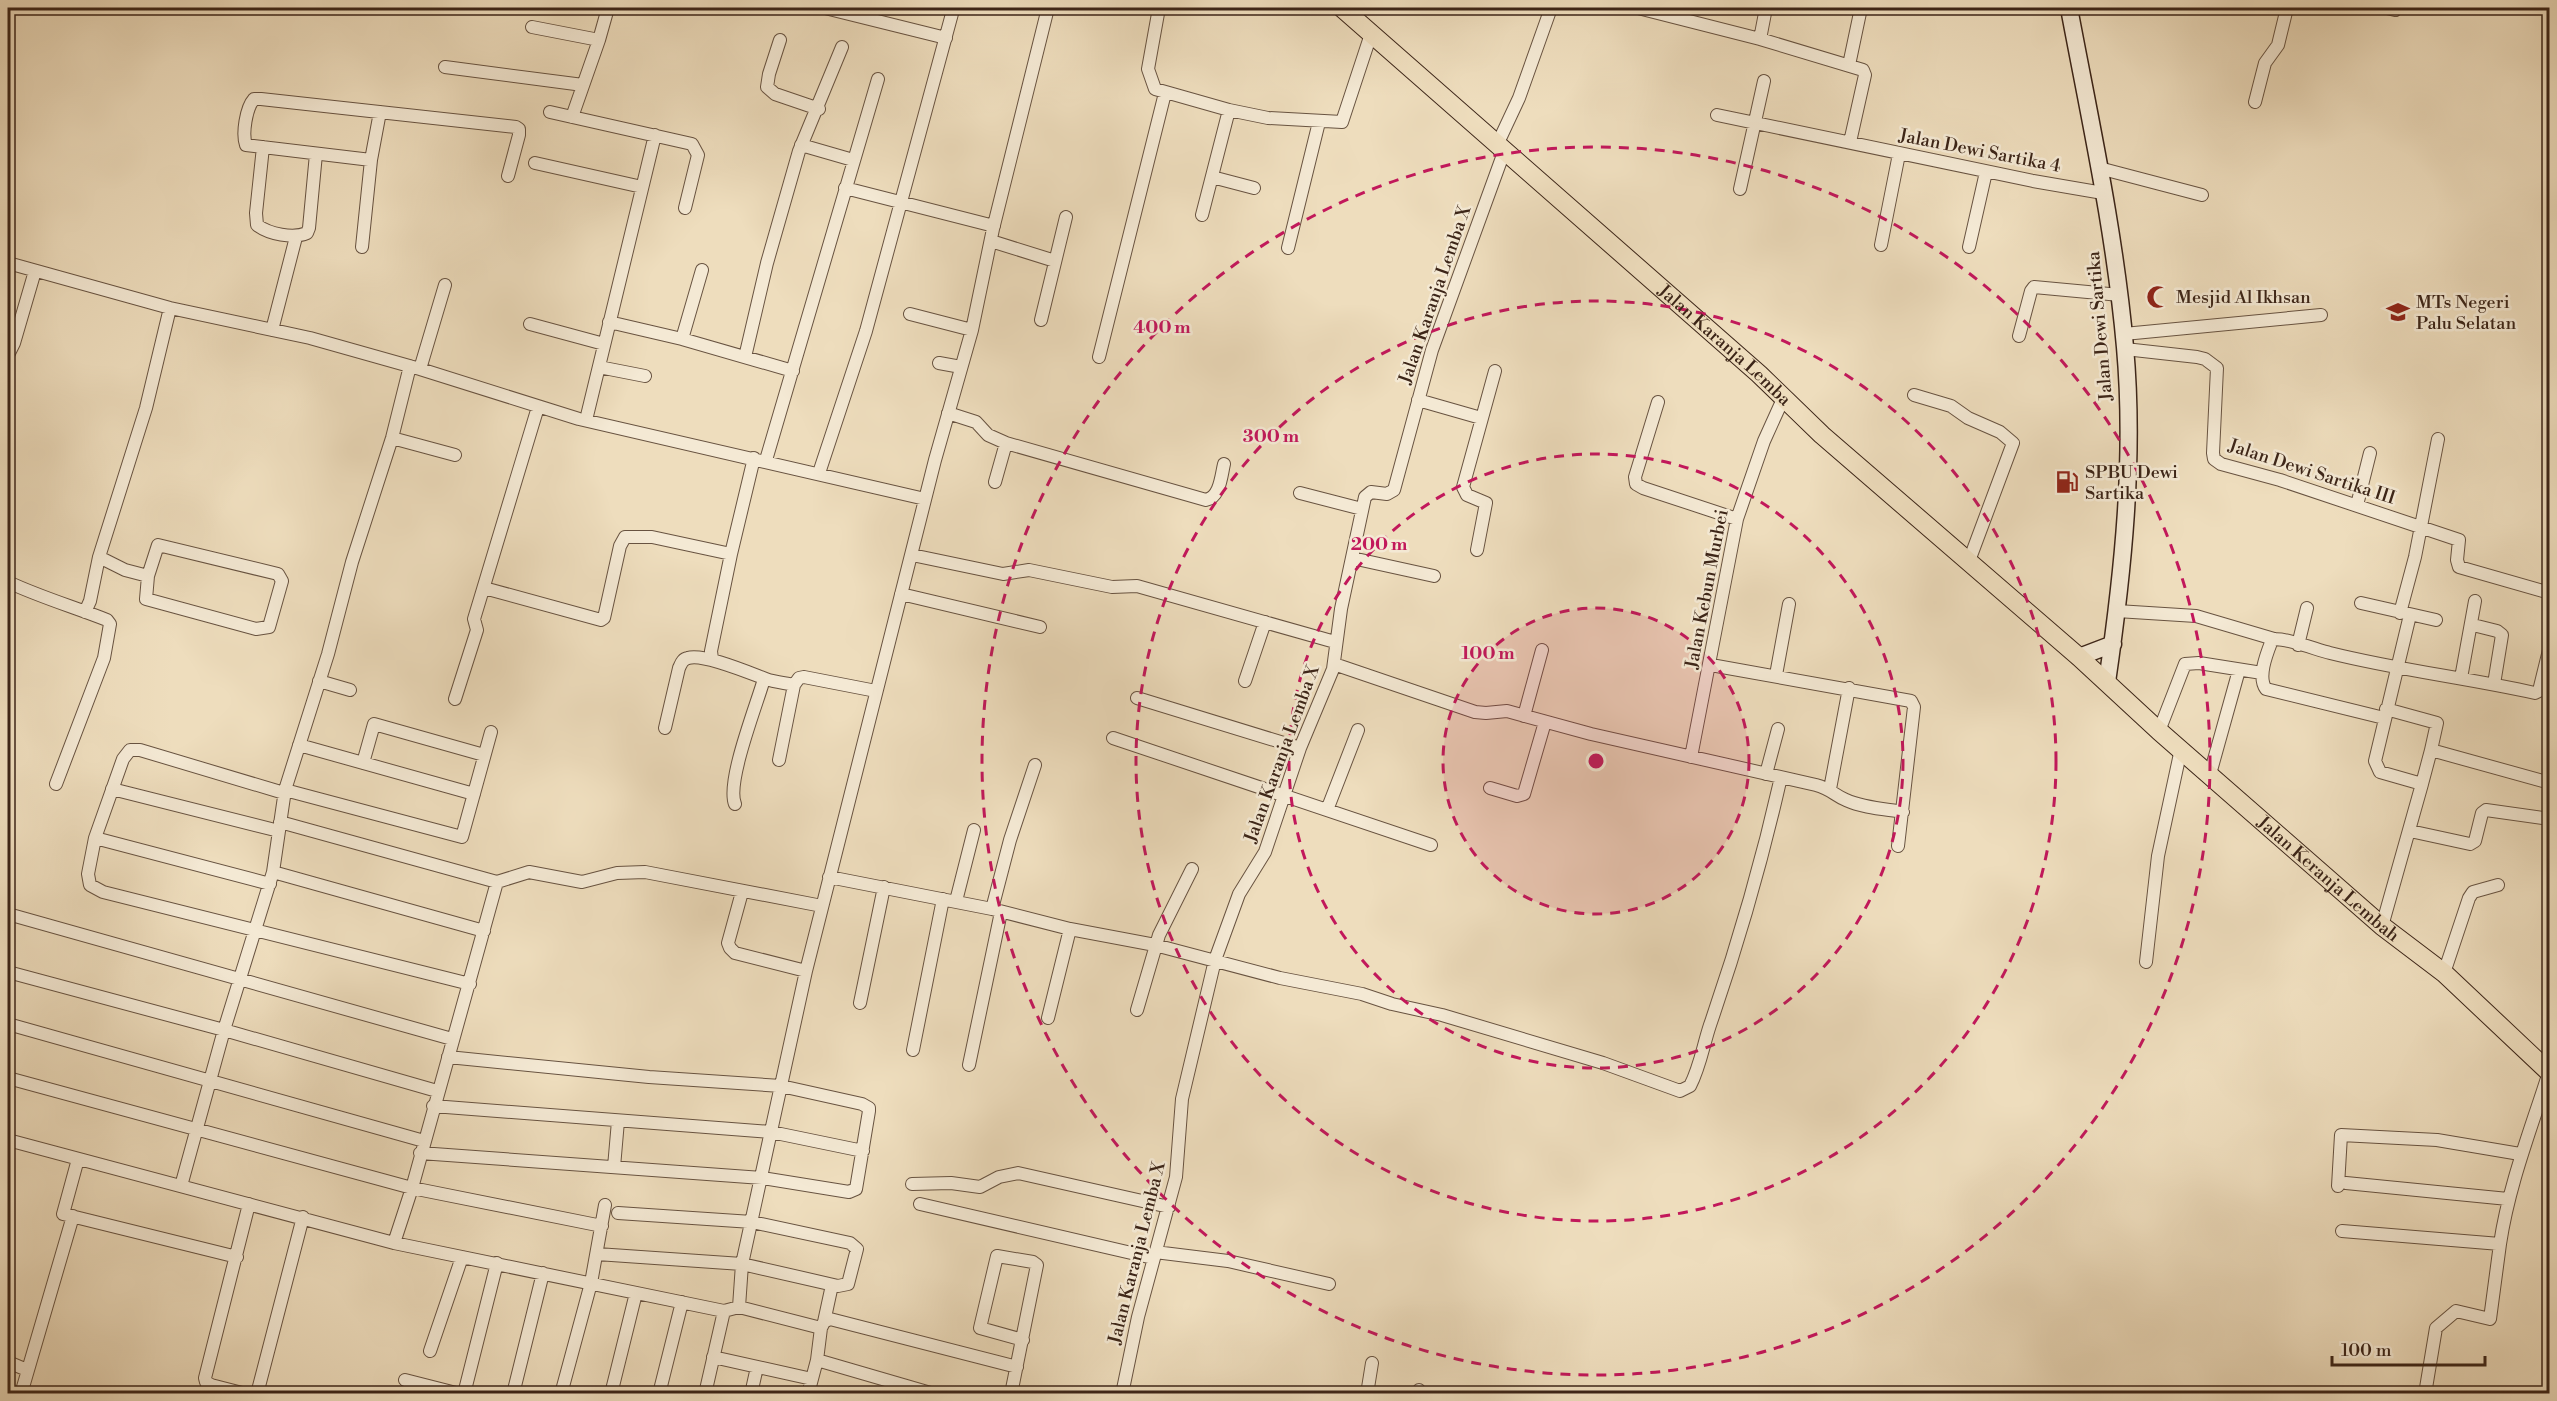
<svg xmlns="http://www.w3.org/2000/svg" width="2557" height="1401" viewBox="0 0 2557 1401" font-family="'Libre Bodoni',serif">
	<rect width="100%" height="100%" fill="#eeddbd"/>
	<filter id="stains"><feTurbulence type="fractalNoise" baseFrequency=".00333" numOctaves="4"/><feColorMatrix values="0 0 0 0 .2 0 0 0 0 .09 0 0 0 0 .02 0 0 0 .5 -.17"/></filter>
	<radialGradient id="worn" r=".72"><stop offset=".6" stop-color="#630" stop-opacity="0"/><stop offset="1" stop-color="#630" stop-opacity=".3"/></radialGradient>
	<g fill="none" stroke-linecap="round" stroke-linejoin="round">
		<!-- street casing -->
		<g stroke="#685341" stroke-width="14">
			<path id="street" d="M825 8 946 38
				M1159 8 1148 69 1155 89 1229 110 1268 118 1342 122 1371 34
				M1638 8 1760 39 1863 70 1865 75 1850 142
				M2387 8 2395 10 2396 8
				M532 27 599 40
				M1760 39 1766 8
				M780 40 769 74 767 87 775 94 819 109
				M1849 65 1861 8
				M445 67 583 85
				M2255 102 2265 63 2278 45 2287 8
				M550 112 692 144 698 155 685 208
				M1717 115 2033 181 2103 193
				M572 117 599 40 608 8
				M801 145 853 160
				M1497 145 1519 98 1551 8
				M263 147 256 213 257 225C269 234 293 239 307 233L309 228 316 154
				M371 160 246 145C242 134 246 108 254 99H261L516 127 519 129V135L508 176
				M535 163 642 187
				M2099 168 2202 195
				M1212 177 1254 188
				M845 188 994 226
				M1740 189 1764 81
				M1202 215 1229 110
				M991 241 1055 261
				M1881 245 1899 154
				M362 247 371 160 380 112
				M1969 247 1986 172
				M1288 248 1319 122
				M8 263 170 308 310 338 420 369 579 419 925 499
				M910 314 972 330
				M1041 320 1066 217
				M609 322 682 339 793 371
				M530 324 604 344
				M272 330 296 237
				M2124 334 2321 315
				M2019 336 2031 291 2034 287 2120 295
				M682 339 702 270
				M2125 349 2197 357 2205 359 2217 368 2213 453 2214 459 2221 464 2280 480 2459 540 2457 560 2459 567 2550 593
				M8 355 14 343 35 271
				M745 357 767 263 799 151 842 47
				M1099 357 1165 93
				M939 363 961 367
				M599 367 645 376
				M420 369 445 285
				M1914 395 1951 406 1968 418 2000 432 2013 443 1969 561
				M1418 400 1481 418
				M1658 402 1635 477 1636 484 1643 488 1737 519
				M948 413 976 422 988 435 1006 443 1206 500C1220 497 1221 477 1224 464
				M586 420 655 135
				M392 438 455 455
				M766 460 878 79
				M819 473 866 331 953 10
				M995 482 1006 443
				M1300 493 1362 509
				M2357 505 2370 453
				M158 545 278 574 282 581 269 627 256 629 146 599 148 576Z
				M1477 550 1486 503 1467 495 1463 487 1495 371
				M731 554 754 458
				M912 555 1003 574 1029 570 1112 587 1137 586 1335 642
				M99 557 125 570 148 576
				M1352 558 1434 576
				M8 582C40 597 74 607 107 620L110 624 104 658 56 784
				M484 588 601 620 604 618 620 546 625 537H652L731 554 711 651 712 659
				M901 594 1040 627
				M2361 603 2436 620
				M2117 611 2196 616 2274 639
				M85 612 90 601 99 557 146 408 170 308
				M2400 613 2415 557 2438 439
				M2473 625 2497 631 2502 635 2494 684
				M2298 645 2307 608
				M1334 664 1475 712 1486 713 1507 711 1591 734 1816 785C1831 789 1834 795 1846 800 1864 808 1885 809 1903 812
				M1711 665 1911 701 1914 707 1898 846
				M1776 675 1789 604
				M2461 678 2475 601
				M319 681 350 690
				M1245 681 1265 622
				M1137 698 1300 748
				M455 699 477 630 474 619 538 407
				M2386 709 2437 723 2431 750 2550 783
				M1524 716 1542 650
				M2384 718 2266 689C2257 677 2267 653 2272 640 2282 636 2317 650 2330 653 2398 670 2467 678 2535 693L2539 691 2550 646
				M665 728 679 668C681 664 682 659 688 658 703 653 750 673 766 679 774 682 785 683 794 685L799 678 804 677 876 691
				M2159 731 2185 664 2199 663 2262 673
				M1113 738 1431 845
				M299 745 474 794
				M1691 757 1737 519 1764 441 1783 399
				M779 760 794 685
				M363 763 374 724 484 755
				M1766 774 1778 729
				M2210 774 2239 670
				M2422 784 2431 750
				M1490 788 1517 796 1524 794 1545 722
				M112 789 279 831
				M1830 789 1849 688
				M285 790 462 837 491 732
				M735 804C726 782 757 704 764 679
				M1327 810 1358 730
				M280 822 497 882 412 1188 394 1243
				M2410 831 2470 844 2475 841 2482 813 2486 810 2550 819
				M95 838 123 759 130 750H140L284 793
				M273 872 484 931
				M829 877 992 909 1070 929 1155 945 1280 978 1362 994 1392 1004 1442 1015 1603 1063 1680 1091 1690 1086C1700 1067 1703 1046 1710 1025 1738 944 1762 861 1781 777
				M497 882 529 872 582 882 617 873 645 872 822 906
				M270 884 95 838 88 874 90 885 103 892 470 984
				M742 892 728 943 730 948 735 953 806 971
				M956 901 974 830
				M992 909 1010 840 1035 765
				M8 914 452 1039
				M2382 926 2422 784 2380 772 2375 761 2410 615
				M2146 962 2158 856 2181 749
				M8 972 224 1030 437 1091
				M2444 973 2469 898 2473 892 2498 885
				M860 1003 884 887
				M1137 1010 1159 935 1192 869
				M1048 1018 1070 929
				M8 1024 424 1141
				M913 1050 943 899
				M969 1065 1001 912
				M8 1078 412 1188 602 1226
				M433 1106 771 1132 863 1151
				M8 1140 394 1243 724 1311 739 1307 821 1328
				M420 1153 762 1178 849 1192 856 1189 869 1111V1108L862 1104 781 1086 649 1077 448 1057
				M78 1159 63 1214 237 1257
				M614 1167 618 1121
				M2346 1183 2508 1199
				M912 1184 951 1183 980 1187 999 1177 1018 1173 1169 1207
				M181 1186 224 1030 273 872 285 790 328 654 352 562 392 438 410 366
				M2338 1186 2341 1135 2437 1140 2520 1154
				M920 1204 1153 1258
				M2342 1231 2500 1244C2509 1184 2531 1129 2549 1072
				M1155 1252 1228 1261 1329 1284
				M597 1254 742 1264 838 1286 848 1284 857 1249 850 1243 752 1222 618 1213
				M739 1307 742 1264 806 971 935 460 972 330 993 229 1048 8
				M824 1322 832 1285
				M430 1351 462 1257
				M713 1357 812 1379
				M817 1360 934 1394
				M8 1362 27 1370
				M405 1380 460 1394
				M21 1394 73 1216
				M246 1394 211 1385 206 1382 205 1378 249 1204
				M257 1394 303 1217
				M464 1394 497 1263
				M513 1394 543 1273
				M561 1394 591 1283 605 1205
				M611 1394 636 1293
				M659 1394 682 1302
				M705 1394 724 1311
				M751 1394 757 1367
				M808 1394 817 1360 821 1328 824 1322 830 1319 1017 1367
				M1011 1394 1037 1265 1033 1262 997 1256 980 1328 1023 1340
				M1122 1394 1138 1317 1176 1177 1182 1099 1215 960 1239 894 1265 852 1300 748 1333 669 1341 609 1365 497 1371 492 1387 494 1394 490 1432 350 1504 152
				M1367 1394 1372 1363
				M1419 1394V1390
				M2425 1394 2436 1328 2456 1311 2490 1319 2500 1244"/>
		</g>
		<!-- secondary casing -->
		<g stroke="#3c2518" stroke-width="19">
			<path id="secondary" d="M2069 8C2090 120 2115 233 2125 347 2135 458 2123 572 2107 682
				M2079 657 2113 644"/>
		</g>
		<!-- primary casing -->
		<g stroke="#3c2518" stroke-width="20">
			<g id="primary">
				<path id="s1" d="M1342 8 1759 374 1822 435 2079 657 2159 731 2382 926 2444 973 2550 1073"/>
			</g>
		</g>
		<!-- street -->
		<use href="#street" stroke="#f4e9d4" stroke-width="12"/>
		<!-- secondary -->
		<use href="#secondary" stroke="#f4e9d4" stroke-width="16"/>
		<!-- primary -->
		<use href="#primary" stroke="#eeddbd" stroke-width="18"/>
	</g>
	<!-- distance rings -->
	<circle cx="1596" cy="761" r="153" fill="#c2185b" fill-opacity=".12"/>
	<g fill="none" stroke="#c2185b" stroke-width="3" stroke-dasharray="10 8">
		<circle cx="1596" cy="761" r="153"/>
		<circle cx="1596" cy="761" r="307"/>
		<circle cx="1596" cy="761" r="460"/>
		<circle cx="1596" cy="761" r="614"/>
	</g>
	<!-- icons -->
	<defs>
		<g id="mosque-bare" transform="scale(1.8)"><path d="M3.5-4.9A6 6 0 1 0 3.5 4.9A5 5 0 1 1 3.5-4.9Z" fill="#8f2418" stroke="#f4e9d4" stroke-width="2.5" paint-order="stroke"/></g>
		<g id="school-bare" transform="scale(1.8)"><path d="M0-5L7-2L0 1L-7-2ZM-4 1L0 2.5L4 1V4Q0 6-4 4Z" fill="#8f2418" stroke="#f4e9d4" stroke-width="2.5" paint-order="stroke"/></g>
		<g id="fuel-bare" transform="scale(1.8)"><path d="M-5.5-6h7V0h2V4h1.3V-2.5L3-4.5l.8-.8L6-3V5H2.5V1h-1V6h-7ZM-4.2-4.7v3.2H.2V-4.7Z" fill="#8f2418" stroke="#f4e9d4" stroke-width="2.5" paint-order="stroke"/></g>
	</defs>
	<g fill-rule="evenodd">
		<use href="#mosque-bare" x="2158" y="297"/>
		<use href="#school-bare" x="2398" y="312"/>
		<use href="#fuel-bare" x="2067" y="482"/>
	</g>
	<g text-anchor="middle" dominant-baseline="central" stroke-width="5" stroke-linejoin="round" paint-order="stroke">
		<!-- street labels -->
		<g font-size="18" fill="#3c2518" stroke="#f4e9d4">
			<text transform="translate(1980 151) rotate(11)">Jalan Dewi Sartika 4</text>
			<text transform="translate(1435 295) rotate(-71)">Jalan Karanja Lemba X</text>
			<text transform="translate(2100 326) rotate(-95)">Jalan Dewi Sartika</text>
			<text stroke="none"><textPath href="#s1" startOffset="510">Jalan Karanja Lemba</textPath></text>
			<text transform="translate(2312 472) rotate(18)">Jalan Dewi Sartika III</text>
			<text transform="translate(1707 589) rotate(-79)">Jalan Kebun Murbei</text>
			<text transform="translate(1282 754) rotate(-70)">Jalan Karanja Lemba X</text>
			<text stroke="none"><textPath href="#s1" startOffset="1316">Jalan Keranja Lembah</textPath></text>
			<text transform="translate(1137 1253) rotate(-76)">Jalan Karanja Lemba X</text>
		</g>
		<!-- poi labels -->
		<g font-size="18" fill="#3c2518" stroke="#f4e9d4" text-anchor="start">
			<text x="2176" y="297">Mesjid Al Ikhsan</text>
			<text x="2416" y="302">MTs Negeri<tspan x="2416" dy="21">Palu Selatan</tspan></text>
			<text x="2085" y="472">SPBU Dewi<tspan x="2085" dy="21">Sartika</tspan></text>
		</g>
	</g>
	<circle cx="1596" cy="761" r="9" fill="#c2185b" stroke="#f4e9d4" stroke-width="3"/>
	<g font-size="18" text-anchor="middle" font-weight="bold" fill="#c2185b" stroke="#f4e9d4" stroke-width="5" stroke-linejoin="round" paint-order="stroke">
		<text x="1162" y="333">400 m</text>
		<text x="1271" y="442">300 m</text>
		<text x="1379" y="550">200 m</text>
		<text x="1488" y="659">100 m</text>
	</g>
	<!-- margin -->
	<rect width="2557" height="1401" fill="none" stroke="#eeddbd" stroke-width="30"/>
	<rect x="9" y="9" width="2539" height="1383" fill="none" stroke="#3c2518" stroke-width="3"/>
	<rect x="15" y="15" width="2527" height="1371" fill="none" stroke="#3c2518" stroke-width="1.5"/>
	<!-- scale -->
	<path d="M2332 1356v9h153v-9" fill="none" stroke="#3c2518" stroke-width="3"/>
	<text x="2341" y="1356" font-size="18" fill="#3c2518" stroke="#f4e9d4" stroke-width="4.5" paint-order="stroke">100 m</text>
	<rect width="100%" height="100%" filter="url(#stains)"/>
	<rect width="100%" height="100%" fill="url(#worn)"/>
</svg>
